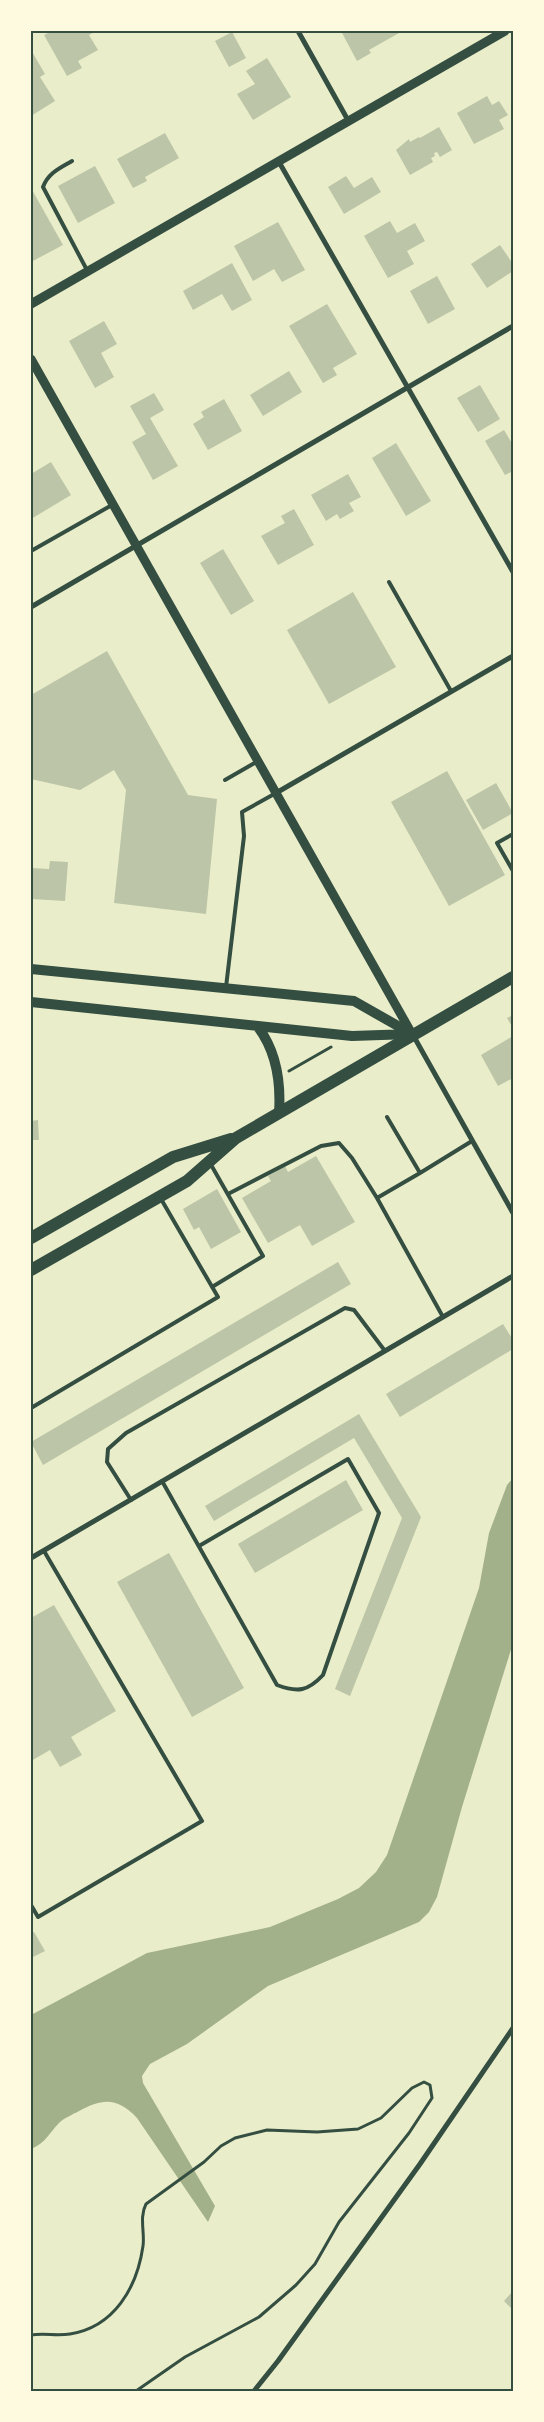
<svg xmlns="http://www.w3.org/2000/svg" width="544" height="2422" viewBox="0 0 544 2422" font-family="'Open Sans',sans-serif">
	<rect width="100%" height="100%" fill="#e9edc9"/>
	<!-- water -->
	<path fill="#a3b18a" d="M513 1478V1643L462 1807 437 1897 429 1912 419 1922 268 1986 187 2044 150 2064 142 2076 143 2083 215 2206 208 2222 137 2118C118 2097 102 2098 79 2111 72 2115 64 2118 59 2123 49 2133 46 2143 31 2149V2015L147 1953 270 1927 338 1899 359 1888 376 1872 387 1855 479 1588 489 1533 507 1485Z"/>
	<!-- building -->
	<path fill="#bcc5a7" d="M52 31H96L89 35 98 50 78 61 82 68 67 76 44 35Z
		M341 31H398L399 33 369 50 371 53 357 61Z
		M232 32 246 58 229 67 215 41Z
		M31 50 45 74 40 77 55 101 31 116Z
		M267 58 291 97 253 120 237 94 255 84 246 71Z
		M487 96 492 105 499 101 508 115 499 120 504 129 474 144 457 113Z
		M439 127 452 150 440 157 437 152 434 153 435 156 431 158 433 162 410 175 396 150 409 139 410 142 419 137 420 138Z
		M165 133 179 158 145 177 147 181 133 188 117 159Z
		M95 166 115 203 78 223 58 186Z
		M346 176 354 188 372 177 381 192 344 214 328 187Z
		M31 188 63 245 31 262Z
		M390 221 397 233 415 223 425 241 407 251 414 264 388 278 364 236Z
		M278 222 305 270 282 282 274 269 253 281 234 246Z
		M500 245 513 264V271L487 288 471 264Z
		M232 263 252 300 232 311 222 294 193 310 183 291Z
		M437 276 455 309 428 324 410 291Z
		M327 304 357 354 333 368 337 375 323 383 289 326Z
		M104 321 117 344 101 353 114 377 95 388 69 341Z
		M289 371 302 392 263 416 250 395Z
		M480 385 500 419 478 432 457 398Z
		M154 393 164 410 150 418 178 466 153 480 132 442 146 434 130 406Z
		M224 399 242 431 208 450 193 424 204 417 201 412Z
		M504 430 513 445V471L505 475 485 441Z
		M396 443 431 501 406 516 372 458Z
		M51 462 71 495 31 519V474Z
		M348 474 361 497 349 503 354 511 340 519 337 514 326 521 311 495Z
		M294 509 314 545 278 565 261 536 285 523 281 516Z
		M223 549 254 601 231 615 200 563Z
		M353 592 396 667 329 704 287 630Z
		M107 651 188 795 217 799 206 914 114 903 126 790 114 770 80 790 31 779V695Z
		M447 771 505 875 449 906 391 802Z
		M496 783 513 813 483 830 466 800Z
		M50 861 68 862 65 901 31 899V868L49 869Z
		M513 1015V1028L507 1018Z
		M513 1036V1078L498 1086 481 1055Z
		M38 1120 39 1140H31V1121Z
		M316 1156 355 1222 312 1246 300 1225 268 1243 242 1198 271 1181 268 1176 285 1166 288 1172Z
		M217 1189 241 1232 211 1249 199 1227 194 1230 183 1209Z
		M338 1262 351 1284 43 1465 31 1442Z
		M503 1324 513 1340V1349L400 1417 386 1394Z
		M359 1414 421 1517 350 1696 335 1689 402 1518 354 1438 214 1521 205 1506Z
		M346 1480 363 1510 255 1573 238 1544Z
		M169 1553 244 1688 192 1717 117 1582Z
		M54 1605 116 1711 71 1737 82 1755 60 1767 50 1750 31 1761V1618Z
		M34 1932 45 1951 31 1958V1933Z
		M513 2291V2310L504 2301Z"/>
	<g fill="none" stroke-linecap="round" stroke-linejoin="round">
		<!-- path -->
		<path stroke="#344e41" stroke-width="3" d="M289 1071 331 1047
			M31 2335C44 2333 57 2336 70 2334 114 2327 137 2288 143 2246 145 2233 139 2217 146 2204L204 2162 221 2146 235 2138 267 2130 317 2132 358 2129 381 2118 412 2088 424 2082 430 2085 432 2098 409 2133 339 2222 315 2264 296 2285 259 2317 185 2357 136 2391"/>
		<!-- service -->
		<path stroke="#344e41" stroke-width="4" d="M72 161C60 168 48 173 43 187L88 272
			M31 551 112 505
			M389 582 451 691
			M225 780 258 761
			M513 834 497 843 513 871
			M226 987 244 836 242 812 276 793
			M210 1163 263 1256 212 1287
			M420 1173 472 1141
			M228 1194 321 1146 339 1143 352 1158 377 1198 443 1317
			M377 1198 420 1173 387 1117
			M31 1408 218 1297 161 1199
			M162 1481 277 1685C298 1693 308 1691 323 1675L379 1513 348 1459 199 1546
			M131 1500 107 1462 108 1449 126 1433 345 1308 354 1310 385 1351
			M31 1905 38 1917 202 1821 44 1551"/>
		<!-- minor -->
		<path stroke="#344e41" stroke-width="5" d="M298 31 349 122
			M279 162 513 572
			M31 607 513 326
			M276 793 513 656
			M413 1035 513 1213
			M31 1558 513 1276
			M254 2391 278 2361 420 2164 513 2028"/>
		<!-- tertiary -->
		<path stroke="#344e41" stroke-width="9" d="M31 304 505 31
			M31 359 412 1034"/>
		<!-- secondary -->
		<path stroke="#344e41" stroke-width="10" d="M31 969 354 1001 412 1034
			M31 1002 352 1036 411 1034
			M258 1027C276 1051 281 1083 279 1113"/>
		<!-- primary -->
		<path stroke="#344e41" stroke-width="12" d="M31 1238 173 1157 231 1139
			M31 1270 187 1181 236 1138 513 977"/>
	</g>
	<!-- border -->
	<rect width="544" height="2422" fill="none" stroke="#fefae0" stroke-width="65"/>
	<rect x="32" y="32" width="480" height="2358" fill="none" stroke="#344e41" stroke-width="2"/>
</svg>
